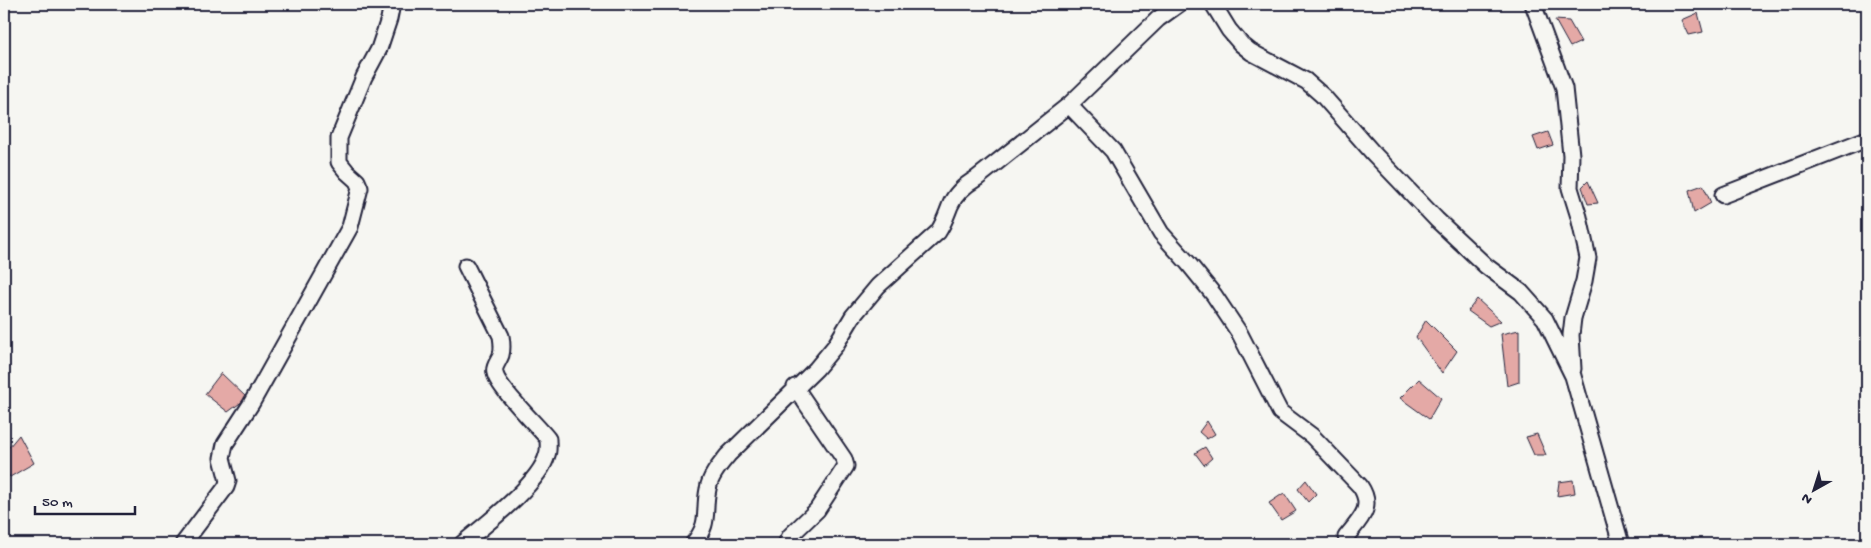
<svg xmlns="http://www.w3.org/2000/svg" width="1871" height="548" viewBox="0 0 1871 548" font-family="'Gochi Hand',sans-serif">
	<rect width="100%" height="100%" fill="#f6f6f2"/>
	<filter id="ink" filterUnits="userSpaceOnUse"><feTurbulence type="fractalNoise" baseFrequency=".02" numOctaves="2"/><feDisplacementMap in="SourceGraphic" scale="10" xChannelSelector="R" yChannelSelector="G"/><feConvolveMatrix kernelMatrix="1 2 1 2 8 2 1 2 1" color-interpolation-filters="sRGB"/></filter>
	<g filter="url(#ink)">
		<!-- building -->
		<path fill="#e4a9a6" stroke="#22223b" d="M1698 13 1703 32 1689 35 1682 20Z
			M1555 20 1569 21 1581 42 1570 47Z
			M1548 132 1553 145 1538 150 1533 137Z
			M1588 181 1598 203 1588 204 1582 187Z
			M1703 185 1711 203 1694 213 1689 190Z
			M1477 299 1501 321 1489 326 1468 311Z
			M1426 320 1457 351 1442 373 1416 337Z
			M1519 330V382L1507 386 1501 334Z
			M221 373 247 398 228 412 205 394Z
			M1419 379 1441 398 1429 419 1400 398Z
			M1207 421 1215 434 1207 439 1199 432Z
			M1537 434 1546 455H1534L1526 437Z
			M19 435 34 463 10 477 4 468V453Z
			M1205 447 1212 458 1204 465 1195 453Z
			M1306 480 1316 494 1308 502 1298 489Z
			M1573 480 1575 493 1557 496 1559 482Z
			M1284 493 1296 511 1281 520 1269 503Z"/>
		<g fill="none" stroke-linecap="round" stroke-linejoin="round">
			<!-- minor casing -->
			<g stroke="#22223b" stroke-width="19">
				<path id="minor" d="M1213 4 1229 30 1241 44 1251 52 1306 81 1323 96 1373 153 1437 220 1486 266 1521 292 1545 319 1573 376 1621 544
					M1533 4 1564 88 1571 155 1570 188 1579 217 1588 258 1584 281 1573 318 1571 335 1573 369
					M1069 105 1113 151 1161 233 1188 263 1214 295 1240 334 1280 412 1312 436 1360 486C1375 508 1359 520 1346 537
					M1723 195 1867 139
					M183 544 226 487 228 481 222 458 225 444 251 404 350 227 360 188 357 181 347 172 339 162V138L364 77 379 49 389 19 392 4
					M462 544C485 525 540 483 547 455 549 450 548 444 548 439 538 426 497 387 495 373 493 367 499 361 501 355 503 348 502 343 501 336L466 266
					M693 544C711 522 703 513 708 489 710 476 720 465 728 455L816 369 835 346 853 316 878 286 938 232C944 223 946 216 950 206 955 193 965 185 977 178L1069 105 1158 19 1179 4
					M786 544 790 536 817 510 846 466 844 459 795 387"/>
			</g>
			<!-- minor -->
			<use href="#minor" stroke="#f6f6f2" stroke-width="15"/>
		</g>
	</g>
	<!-- margin -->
	<rect width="1871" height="548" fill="none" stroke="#f6f6f2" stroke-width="20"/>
	<rect x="10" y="10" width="1851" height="528" fill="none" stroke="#22223b" stroke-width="2" filter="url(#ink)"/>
	<!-- north arrow -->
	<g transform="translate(1814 490) rotate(219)" stroke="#f6f6f2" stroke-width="4" paint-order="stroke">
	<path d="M0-4L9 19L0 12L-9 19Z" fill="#22223b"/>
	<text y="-8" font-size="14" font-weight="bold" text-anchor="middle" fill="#22223b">N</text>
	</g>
	<!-- scale -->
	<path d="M35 506v8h100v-8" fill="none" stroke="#22223b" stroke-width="2.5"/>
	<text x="42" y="506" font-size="15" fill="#22223b" stroke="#f6f6f2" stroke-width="4" paint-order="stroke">50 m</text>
</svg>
